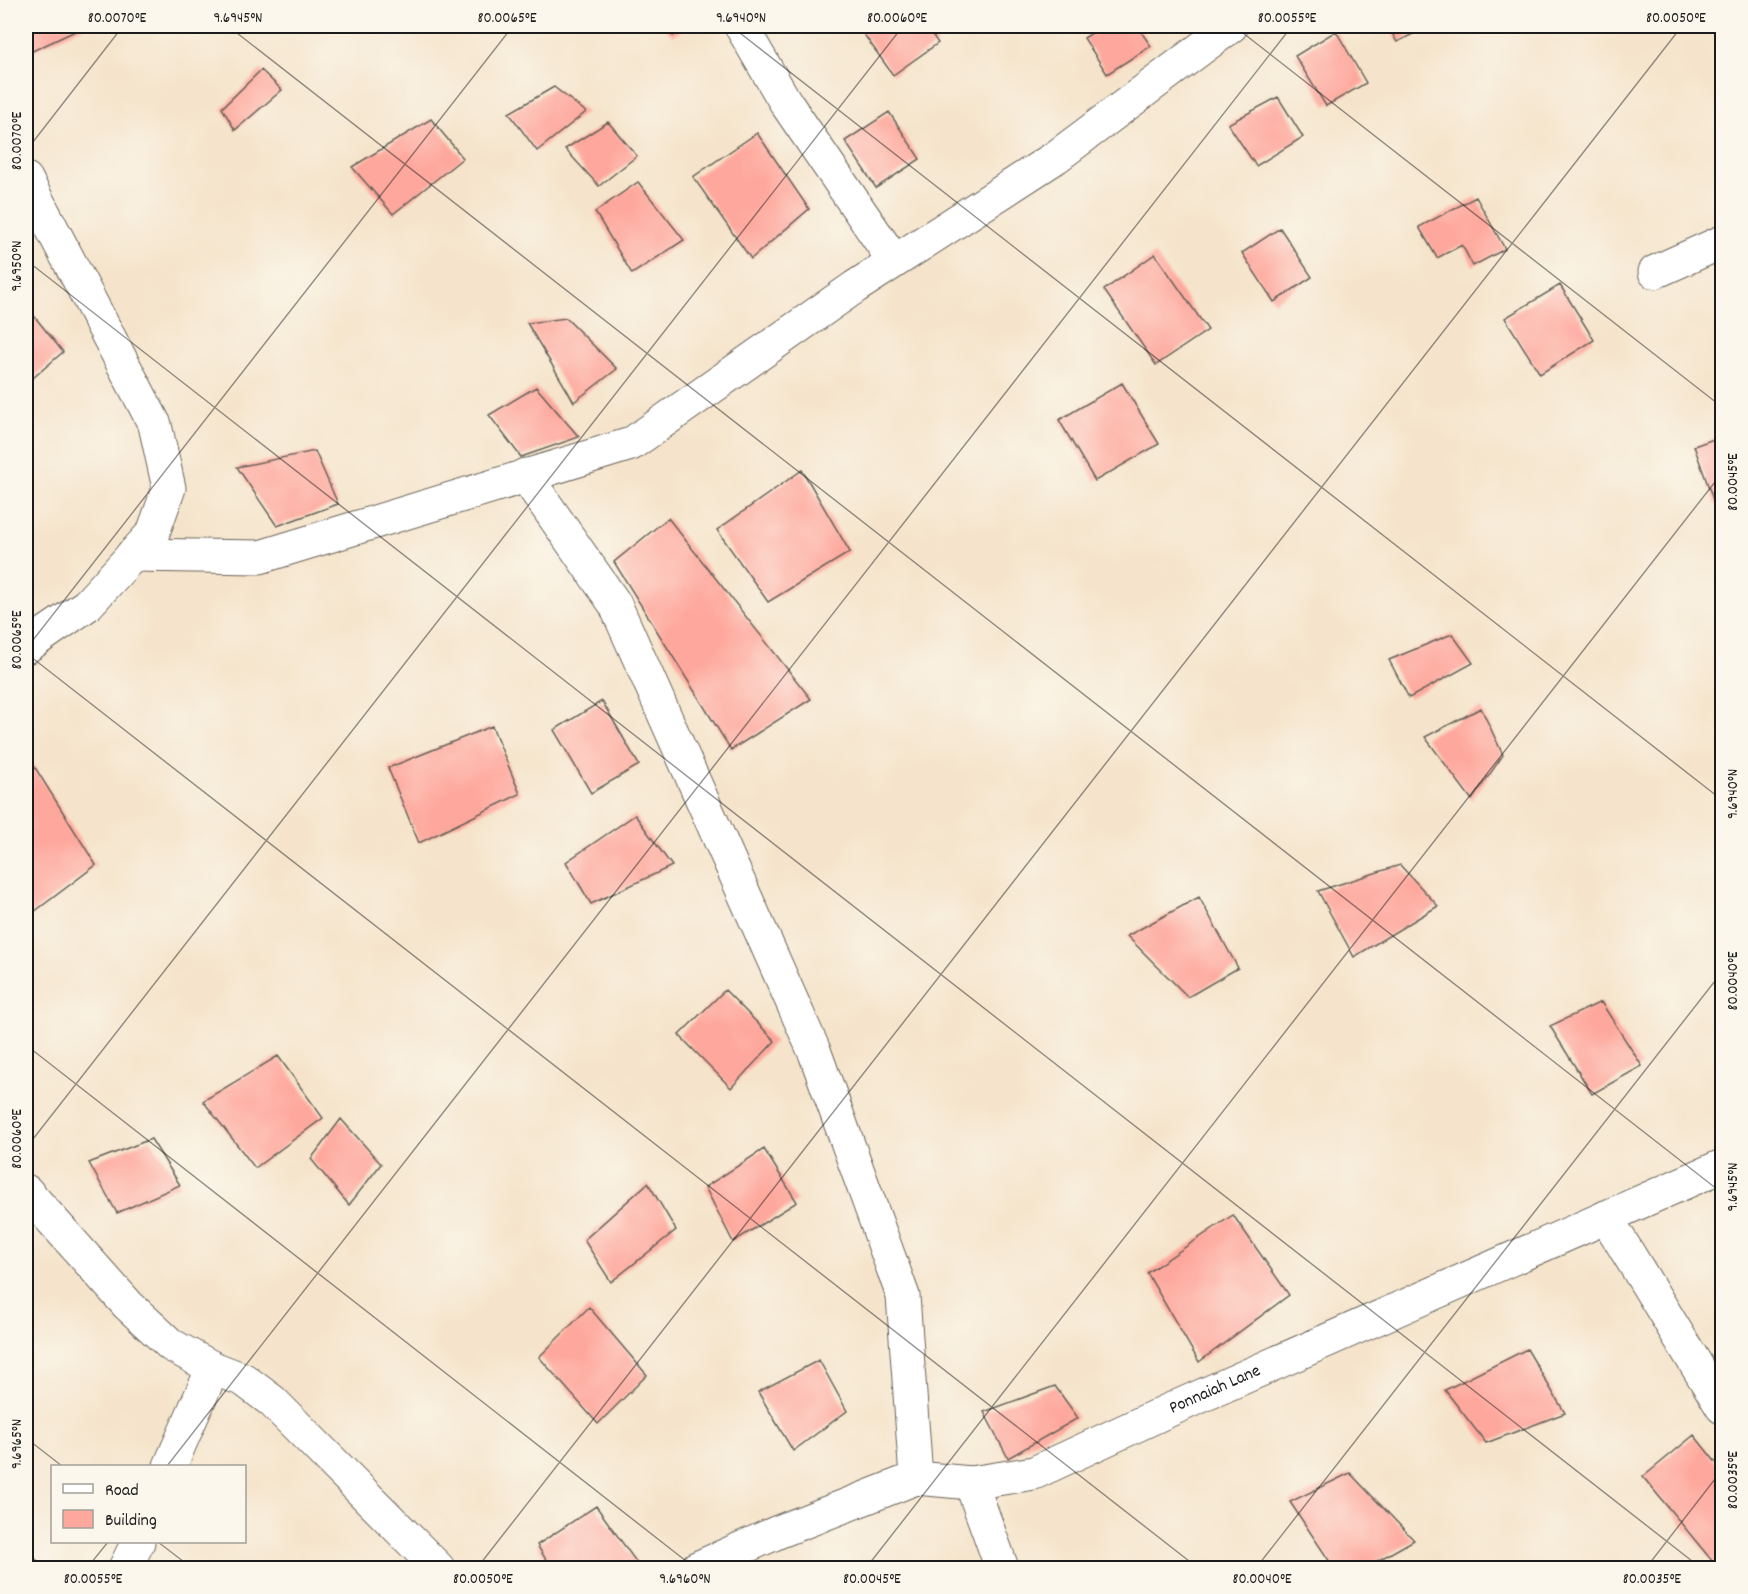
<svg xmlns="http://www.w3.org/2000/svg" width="1748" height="1594" viewBox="0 0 1748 1594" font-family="Dekko,sans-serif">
	<rect width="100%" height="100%" fill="#fbf7ec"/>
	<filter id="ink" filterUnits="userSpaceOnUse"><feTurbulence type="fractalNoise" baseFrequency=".0167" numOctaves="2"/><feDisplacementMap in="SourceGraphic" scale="12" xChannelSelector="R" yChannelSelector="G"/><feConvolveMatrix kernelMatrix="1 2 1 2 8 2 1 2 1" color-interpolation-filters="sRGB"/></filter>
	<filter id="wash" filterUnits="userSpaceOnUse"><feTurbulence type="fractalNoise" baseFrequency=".008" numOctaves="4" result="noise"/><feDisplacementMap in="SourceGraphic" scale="24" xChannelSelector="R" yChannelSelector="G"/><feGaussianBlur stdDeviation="1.35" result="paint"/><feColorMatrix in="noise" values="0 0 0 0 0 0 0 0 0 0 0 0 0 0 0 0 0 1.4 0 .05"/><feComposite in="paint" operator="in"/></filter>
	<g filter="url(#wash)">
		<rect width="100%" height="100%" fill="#f5e4cb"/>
		<g id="blocks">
			<!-- building -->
			<path fill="#fea89d" d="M26 26H86L26 54Z
				M663 26H687L673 36Z
				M865 26H926L938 43 893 75 860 29Z
				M1103 26H1137L1151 46 1107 74 1084 38Z
				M1388 26H1429L1397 42Z
				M1336 31 1366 83 1326 106 1295 56Z
				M261 70 282 90 235 130 222 108Z
				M554 87 586 112 537 151 509 113Z
				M1278 97 1303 137 1256 166 1228 124Z
				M889 112 920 159 876 188 845 141Z
				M431 119 463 158 393 214 352 167Z
				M608 122 637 156 599 186 565 149Z
				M757 133 809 209 751 259 693 177Z
				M638 182 684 240 632 274 595 212Z
				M1476 197 1505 249 1473 266 1462 245 1437 258 1419 227Z
				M1280 228 1312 277 1274 302 1242 253Z
				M1155 254 1208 330 1156 365 1104 290Z
				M1560 285 1594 340 1540 374 1505 318Z
				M26 306 63 352 26 384Z
				M566 318 617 369 574 402 527 323Z
				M1122 383 1159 444 1095 481 1059 420Z
				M536 387 579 437 521 457 489 415Z
				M1722 436V502L1715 505 1694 446Z
				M315 451 338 504 277 526 237 467Z
				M802 470 850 552 768 602 717 530Z
				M668 518 811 699 731 750 614 562Z
				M1452 634 1473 663 1409 698 1389 660Z
				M602 701 639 765 591 793 554 730Z
				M1481 708 1503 755 1472 800 1425 737Z
				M492 726 520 794 419 843 388 768Z
				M26 753 96 865 26 918Z
				M635 815 672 866 591 904 566 862Z
				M1400 865 1438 906 1354 957 1318 891Z
				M1199 897 1238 968 1188 997 1127 936Z
				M725 990 775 1041 731 1088 679 1035Z
				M1601 1002 1642 1066 1592 1094 1550 1026Z
				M278 1056 323 1118 255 1168 203 1101Z
				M341 1119 381 1164 349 1205 311 1159Z
				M151 1139 180 1185 117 1213 89 1163Z
				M764 1149 797 1202 733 1242 705 1187Z
				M648 1183 676 1230 611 1282 584 1240Z
				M1233 1215 1289 1295 1199 1362 1147 1273Z
				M589 1307 647 1375 598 1424 539 1357Z
				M1527 1349 1565 1413 1486 1443 1445 1390Z
				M819 1360 847 1411 793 1451 758 1392Z
				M1055 1386 1078 1418 1008 1458 984 1412Z
				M1694 1435 1722 1470V1568H1718L1643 1477Z
				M1350 1473 1414 1540 1365 1568H1334L1290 1502Z
				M596 1506 637 1563 629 1568H551L537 1545Z
				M26 1551 39 1562 33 1568H26Z"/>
		</g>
	</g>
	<g filter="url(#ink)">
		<use href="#blocks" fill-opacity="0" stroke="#686259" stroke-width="1.5"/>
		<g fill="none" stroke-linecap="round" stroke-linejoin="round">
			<!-- minor casing -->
			<g stroke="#686259" stroke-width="35">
				<g id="minor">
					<path d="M741 26 786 103 894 261"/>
					<path d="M26 179 155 425 169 488 153 533 87 605 26 647"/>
					<path d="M1655 272 1722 242"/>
					<path d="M525 475 615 604 815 1053 903 1296 916 1478"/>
					<path d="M132 555 260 557 631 444 855 287 1056 157 1231 26"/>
					<path d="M26 1191 128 1305 171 1345 213 1368 244 1380 272 1401 438 1568"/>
					<path d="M1606 1217 1722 1407"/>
					<path d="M170 1466 213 1368"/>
					<path d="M971 1483 1002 1568"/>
					<path d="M125 1568 138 1542"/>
					<path id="s1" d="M697 1568 778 1532 916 1478 971 1483 1034 1473 1165 1412 1722 1166"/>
				</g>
			</g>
			<!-- minor -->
			<use href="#minor" stroke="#fff" stroke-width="33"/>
		</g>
	</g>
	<!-- ticks -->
	<path fill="none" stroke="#1c1c1c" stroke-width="1.5" stroke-opacity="0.45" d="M228 26 1722 1193M731 26 1722 800M1234 26 1722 407M26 151 123 26M26 260 1701 1568M26 649 513 26M26 653 1198 1568M26 1045 695 1568M26 1148 903 26M26 1438 62 1466M167 1466 1292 26M158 1542 192 1568M87 1568 108 1542M477 1568 1682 26M866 1568 1722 473M1256 1568 1722 972M1646 1568 1722 1470"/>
	<g text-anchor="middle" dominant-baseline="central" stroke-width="5" stroke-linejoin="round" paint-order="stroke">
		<!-- street labels -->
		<g font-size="18" fill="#1c1c1c" stroke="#fbf7ec">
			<text stroke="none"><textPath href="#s1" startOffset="555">Ponnaiah Lane</textPath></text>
		</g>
	</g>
	<!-- margin -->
	<rect width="1748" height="1594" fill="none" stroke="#fbf7ec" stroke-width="66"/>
	<!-- legend -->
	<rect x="51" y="1465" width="195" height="78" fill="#fbf7ec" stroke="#a29f99" stroke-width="1.5"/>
	<rect x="63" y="1484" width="30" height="9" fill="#ffffff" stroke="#a29f99" stroke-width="1.5"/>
	<text x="105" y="1495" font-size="18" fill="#1c1c1c">Road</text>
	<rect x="63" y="1510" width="30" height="18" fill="#fea89d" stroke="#a29f99" stroke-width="1.5"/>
	<text x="105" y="1525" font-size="18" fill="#1c1c1c">Building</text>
	<rect x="33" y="33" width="1682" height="1528" fill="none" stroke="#1c1c1c" stroke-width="2"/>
	<g font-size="15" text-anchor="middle" fill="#1c1c1c">
		<text x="117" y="22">80.0070°E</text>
		<text x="238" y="22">9.6945°N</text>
		<text x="507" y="22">80.0065°E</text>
		<text x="741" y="22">9.6940°N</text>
		<text x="897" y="22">80.0060°E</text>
		<text x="1287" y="22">80.0055°E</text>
		<text x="1676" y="22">80.0050°E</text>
		<text transform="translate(16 141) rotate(-90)" y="5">80.0070°E</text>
		<text transform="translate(16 266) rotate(-90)" y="5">9.6950°N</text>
		<text transform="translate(1732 482) rotate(-90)" y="5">80.0045°E</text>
		<text transform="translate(16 640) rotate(-90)" y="5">80.0065°E</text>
		<text transform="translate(1732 794) rotate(-90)" y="5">9.6940°N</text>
		<text transform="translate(1732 981) rotate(-90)" y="5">80.0040°E</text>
		<text transform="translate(16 1139) rotate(-90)" y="5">80.0060°E</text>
		<text transform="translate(1732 1187) rotate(-90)" y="5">9.6945°N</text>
		<text transform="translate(16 1444) rotate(-90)" y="5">9.6965°N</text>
		<text transform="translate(1732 1480) rotate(-90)" y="5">80.0035°E</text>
		<text x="93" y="1583">80.0055°E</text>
		<text x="483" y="1583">80.0050°E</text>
		<text x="685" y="1583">9.6960°N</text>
		<text x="872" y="1583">80.0045°E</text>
		<text x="1262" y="1583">80.0040°E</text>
		<text x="1652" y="1583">80.0035°E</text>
	</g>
</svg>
